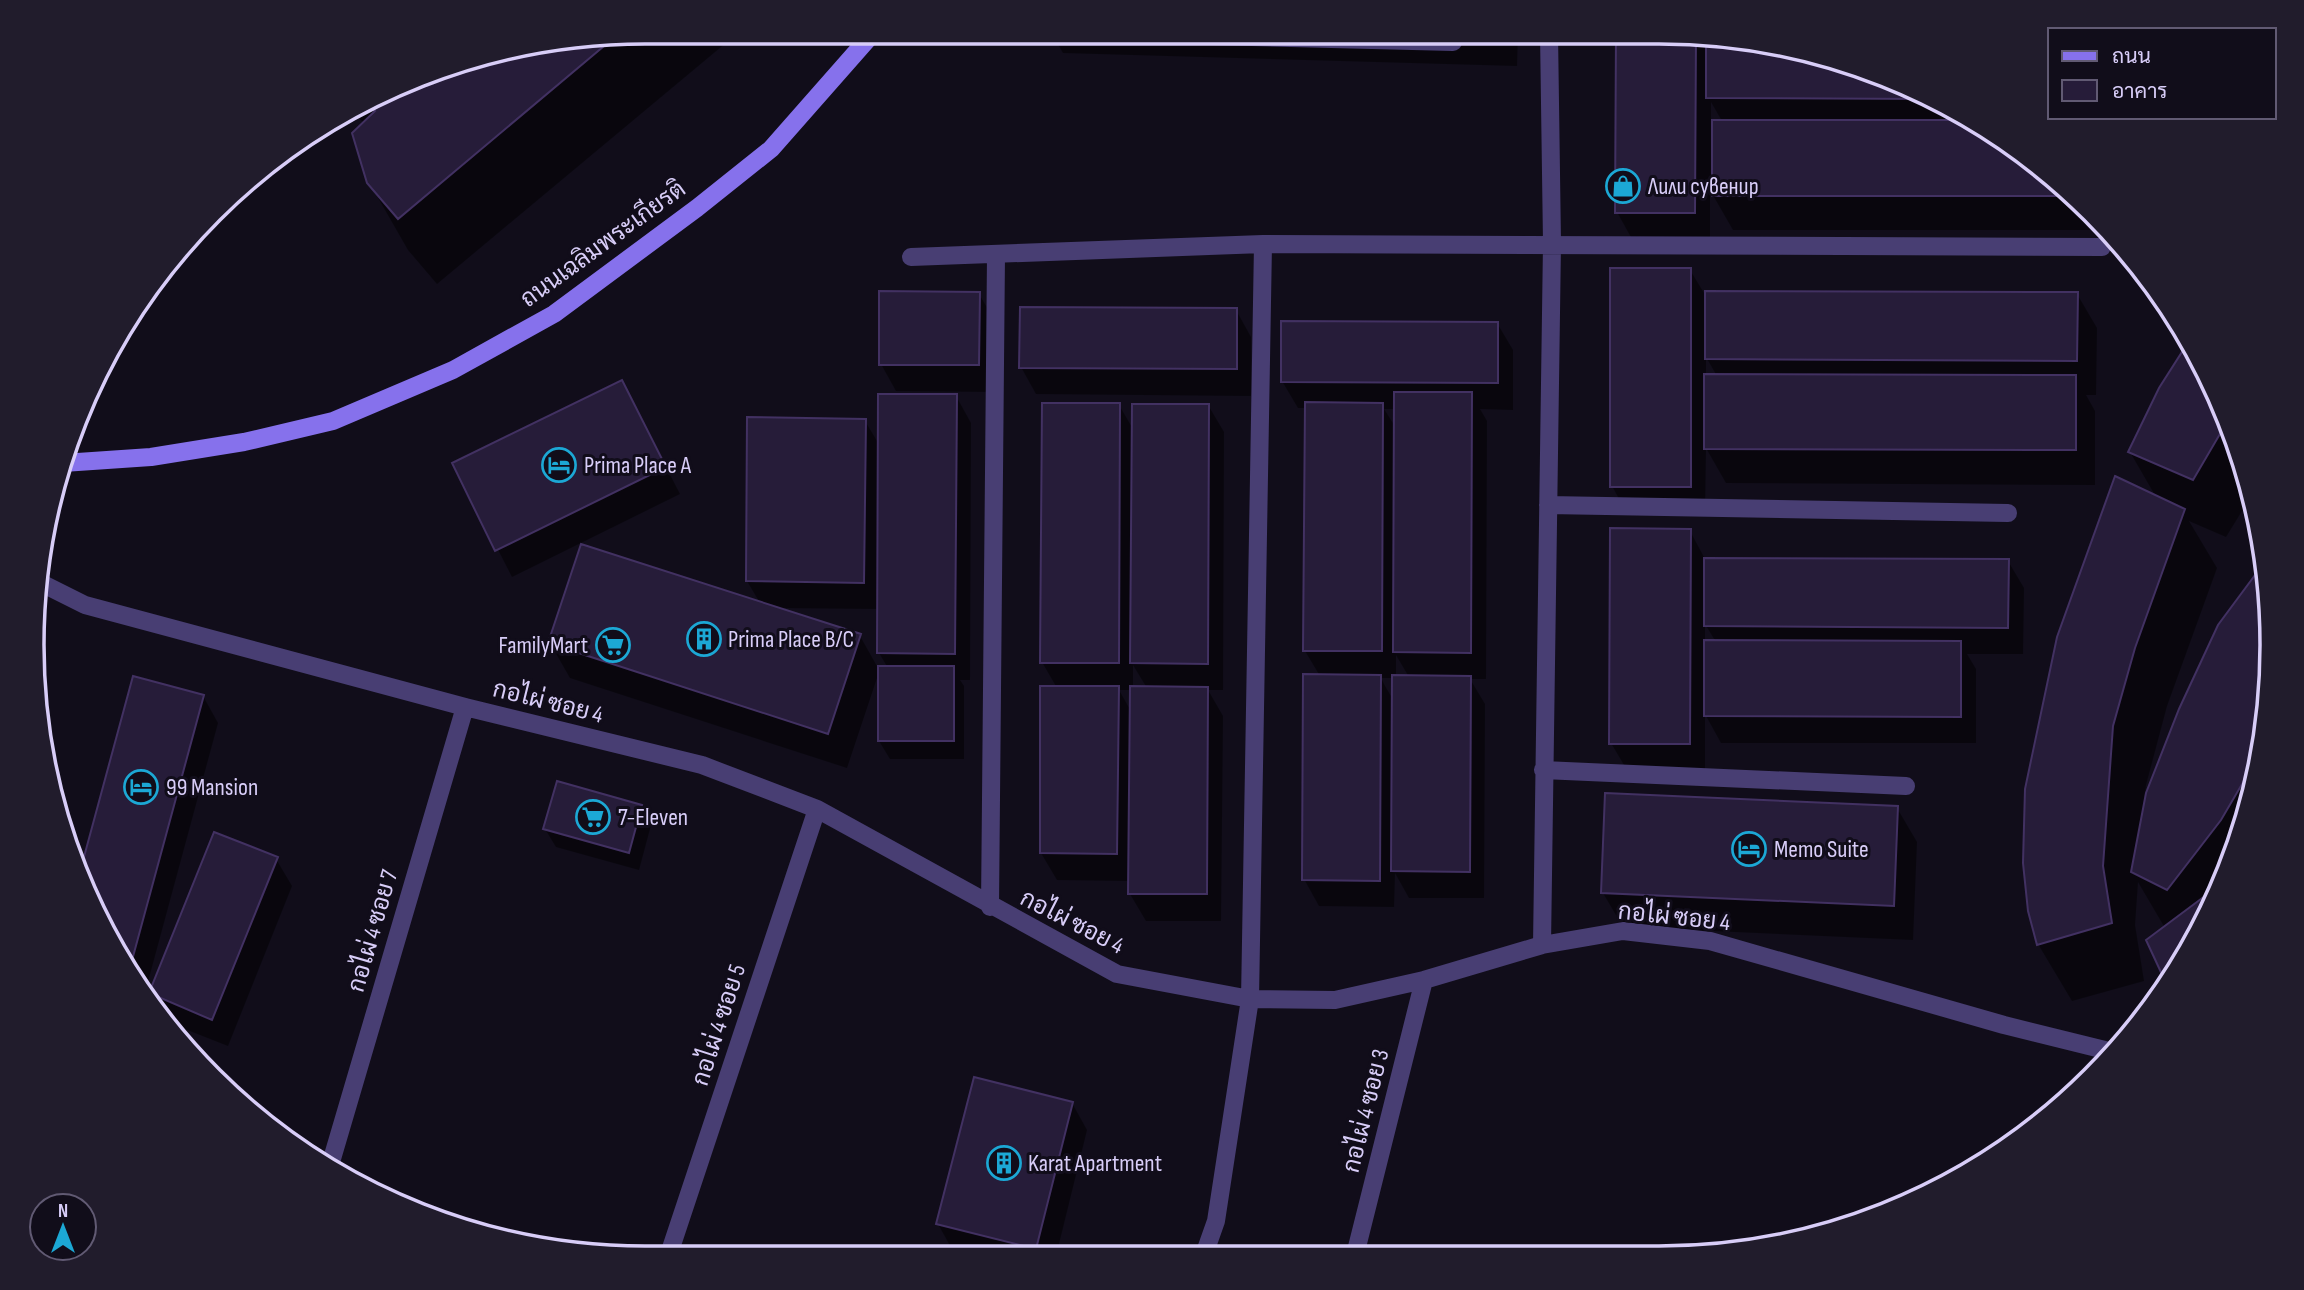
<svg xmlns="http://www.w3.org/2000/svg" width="2304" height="1290" viewBox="0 0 2304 1290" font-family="'Sofia Sans Condensed',Sarabun,sans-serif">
	<rect width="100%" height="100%" fill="#110d1a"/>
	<!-- shadow -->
	<path fill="#0007" fill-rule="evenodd" d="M645 32H739L437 284 408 250 369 182 364 123 355 114 448 64Z
		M1051 32 1518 33 1517 66 1063 53Z
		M1617 33H1699L1818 53 1966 114 2064 184 2107 230H1733L1710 190V239H1632L1617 212ZM1711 102 1722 121H1711Z
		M1690 270 1707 298 2077 294 2097 328 2096 395H2086L2095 411V485L1726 483 1706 448 1705 513H1627L1612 486ZM1706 357 1717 376H1706Z
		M979 294 995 321 994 392 896 391 881 364Z
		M1236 310 1251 337V396L1036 394 1021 367Z
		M1497 323 1513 350V410L1480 409 1487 421 1486 679H1470L1485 704 1484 898H1409L1395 873 1394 907 1319 906 1304 879 1320 676 1305 651 1306 408H1298L1282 381ZM1384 409H1396V428ZM1396 655 1409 677H1396ZM1381 678H1394V701L1385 686Z
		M2190 343 2209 374 2253 493 2226 537 2189 521 2217 568 2167 706 2146 785 2144 800 2220 626 2265 565 2271 605 2267 725 2240 843 2190 952 2168 981 2149 941 2165 928 2138 882 2135 925 2144 981 2072 1001 2038 944 2156 497 2130 452Z
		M622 382 680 494 512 577 454 464Z
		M956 396 971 423 970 680H960L964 686V759H890L879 741V672L847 768 570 678 550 643 760 603 747 581 865 421 880 446ZM777 608 879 609V653L888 668H878L860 636Z
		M1119 405 1133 429 1208 405 1224 432 1223 690H1208L1223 716 1221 921H1146L1130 894V881L1057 880 1041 853 1057 688 1042 662ZM1133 665 1147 688H1133ZM1119 690H1131V711L1128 706Z
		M1690 531 1705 559 2008 561 2024 588 2023 654H1967L1976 669V743H1721L1705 714V770H1627L1611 743ZM1705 624 1716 642H1705Z
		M134 679 203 696 218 723 146 989 79 881Z
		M641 807 651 825 639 870 556 847 545 829Z
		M1897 808 1917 842 1913 940 1623 927 1603 893Z
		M215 834 276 859 292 886 228 1046 167 1022 150 995Z
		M1072 1103 1087 1130 1056 1256H974L953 1251 938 1224Z"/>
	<!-- building -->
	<path fill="#261c39" stroke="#423162" stroke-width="2" d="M1616 33H1696L1695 213H1615Z
		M1706 34 1818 53 1931 99 1706 98Z
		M616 36 398 219 367 183 352 133 375 111 370 106 448 64Z
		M1712 120H1975L2064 184 2075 196H1712Z
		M1610 268H1691V487H1610Z
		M879 291 980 292 979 365H879Z
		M1705 291 2078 292 2077 361 1705 359Z
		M1020 307 1237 308V369L1019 368Z
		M1281 321 1498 322V383L1281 382Z
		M2189 341 2209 374 2227 422 2193 480 2128 452 2159 388Z
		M1704 374 2076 375V450L1704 449Z
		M622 380 666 467 495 551 452 463Z
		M1394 392H1472L1471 653 1393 652Z
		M878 394H957L955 654 877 653Z
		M1305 402 1383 403 1382 651H1303Z
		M1042 403H1120L1119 663H1040Z
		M1132 404H1209L1208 664 1130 663Z
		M747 417 866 419 864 583 746 581Z
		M2115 476 2185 509 2135 648 2113 726 2103 866 2112 923 2037 945 2028 911 2023 863 2025 789 2057 637Z
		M1610 528 1691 529 1690 744H1609Z
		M581 544 861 634 828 734 548 643Z
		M1704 558 2009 559 2008 628 1704 626Z
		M2264 563 2271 605 2267 725 2262 750 2221 820 2167 890 2131 872 2146 793 2179 709 2218 625Z
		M1704 640 1961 641V717L1704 716Z
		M878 666H954V741H878Z
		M1303 674 1381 675 1380 881 1302 880Z
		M1392 675 1471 676 1470 872 1391 871Z
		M133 676 204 695 131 964 78 879Z
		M1040 686H1119L1117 854 1040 853Z
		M1130 686 1208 687 1207 894H1128Z
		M557 781 642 805 629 853 543 829Z
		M1605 793 1898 806 1894 906 1601 893Z
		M214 832 278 857 212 1020 149 993Z
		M2221 884 2190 952 2166 983 2146 940Z
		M974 1077 1073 1102 1036 1249 936 1224Z"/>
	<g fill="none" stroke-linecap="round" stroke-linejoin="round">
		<!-- service -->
		<path stroke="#483e73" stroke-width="18" d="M1045 32 1453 42"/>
		<!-- minor -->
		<path stroke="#483e73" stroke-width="18" d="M911 257 1263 244 2102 247
			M1548 505 2008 513
			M43 584 85 605 465 707 702 765 817 809 1117 974 1250 999 1335 1000 1424 980 1542 945 1623 931 1710 941 2004 1025 2113 1052
			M1543 770 1906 786
			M990 907 996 255
			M1542 945 1552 243 1549 33
			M329 1169 465 707
			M1204 1255 1216 1221 1250 999 1263 244
			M1355 1255 1424 980
			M668 1257 817 809"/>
		<!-- secondary -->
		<path stroke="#8671ec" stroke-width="18" d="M63 463 151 457 244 442 333 421 453 370 554 314 697 208 771 149 874 32"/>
	</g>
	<!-- icons -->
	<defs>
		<g id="shop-ring" transform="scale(1.75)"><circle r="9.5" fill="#110d1a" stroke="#1ca8d5" stroke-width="1.5"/><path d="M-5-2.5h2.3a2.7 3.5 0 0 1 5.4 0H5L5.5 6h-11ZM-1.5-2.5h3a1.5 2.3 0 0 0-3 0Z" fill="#1ca8d5"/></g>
		<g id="hotel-ring" transform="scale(1.75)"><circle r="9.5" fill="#110d1a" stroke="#1ca8d5" stroke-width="1.5"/><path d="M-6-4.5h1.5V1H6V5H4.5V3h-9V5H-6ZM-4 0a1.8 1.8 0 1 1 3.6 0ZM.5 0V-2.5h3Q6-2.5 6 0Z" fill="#1ca8d5"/></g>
		<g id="building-ring" transform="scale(1.75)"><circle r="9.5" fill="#110d1a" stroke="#1ca8d5" stroke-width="1.5"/><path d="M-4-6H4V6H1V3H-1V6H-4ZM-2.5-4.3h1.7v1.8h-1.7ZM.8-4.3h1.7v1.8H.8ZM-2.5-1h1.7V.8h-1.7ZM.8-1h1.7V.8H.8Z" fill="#1ca8d5"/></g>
		<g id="supermarket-ring" transform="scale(1.75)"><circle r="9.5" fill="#110d1a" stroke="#1ca8d5" stroke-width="1.5"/><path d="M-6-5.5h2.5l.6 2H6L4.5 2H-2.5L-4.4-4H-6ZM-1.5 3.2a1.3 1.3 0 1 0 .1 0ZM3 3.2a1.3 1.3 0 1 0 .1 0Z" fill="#1ca8d5"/></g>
	</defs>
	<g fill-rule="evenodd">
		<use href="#shop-ring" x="1623" y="186"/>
		<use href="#hotel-ring" x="559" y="465"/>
		<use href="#building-ring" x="704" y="639"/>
		<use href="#supermarket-ring" x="613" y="645"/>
		<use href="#hotel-ring" x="141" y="787"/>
		<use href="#supermarket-ring" x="593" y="817"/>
		<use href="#hotel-ring" x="1749" y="849"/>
		<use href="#building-ring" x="1004" y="1163"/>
	</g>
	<g text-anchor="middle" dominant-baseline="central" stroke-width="6" stroke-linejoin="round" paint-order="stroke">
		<!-- poi labels -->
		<g font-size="24" fill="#d8cdf8" stroke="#110d1a" text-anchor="start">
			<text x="1648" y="186">Лили сувенир</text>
			<text x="584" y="465">Prima Place A</text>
			<text x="728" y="639">Prima Place B/C</text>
			<text x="588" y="645" text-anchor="end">FamilyMart</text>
			<text x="166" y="787">99 Mansion</text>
			<text x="618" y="817">7-Eleven</text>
			<text x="1774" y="849">Memo Suite</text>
			<text x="1028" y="1163">Karat Apartment</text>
		</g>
		<!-- street labels -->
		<g font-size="24" fill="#d8cdf8" stroke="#110d1a">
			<text transform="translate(603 244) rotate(-36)">ถนนเฉลิมพระเกียรติ</text>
			<text transform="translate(548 702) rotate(14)">กอไผ่ ซอย 4</text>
			<text transform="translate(1674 917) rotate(6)">กอไผ่ ซอย 4</text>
			<text transform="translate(1072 922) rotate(27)">กอไผ่ ซอย 4</text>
			<text transform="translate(373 931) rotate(-74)">กอไผ่ 4 ซอย 7</text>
			<text transform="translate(719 1025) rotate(-72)">กอไผ่ 4 ซอย 5</text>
			<text transform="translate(1366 1111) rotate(-76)">กอไผ่ 4 ซอย 3</text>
		</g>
	</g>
	<!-- crop -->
	<path d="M0 0H2304V1290H0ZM645 44H1659A601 601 0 0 1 2260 645V645A601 601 0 0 1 1659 1246H645A601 601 0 0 1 44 645V645A601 601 0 0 1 645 44Z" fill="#211c2c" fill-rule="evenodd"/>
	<path fill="none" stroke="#d8cdf8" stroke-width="3.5" d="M645 44H1659A601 601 0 0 1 2260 645V645A601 601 0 0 1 1659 1246H645A601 601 0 0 1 44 645V645A601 601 0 0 1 645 44Z"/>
	<!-- legend -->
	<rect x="2048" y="28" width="228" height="91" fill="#110d1a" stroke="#615a73" stroke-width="2"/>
	<rect x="2062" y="51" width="35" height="10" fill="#8671ec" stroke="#615a73" stroke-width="2"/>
	<text x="2112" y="63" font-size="21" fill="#d8cdf8">ถนน</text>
	<rect x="2062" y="80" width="35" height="21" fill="#261c39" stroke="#615a73" stroke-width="2"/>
	<text x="2112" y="98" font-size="21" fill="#d8cdf8">อาคาร</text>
	<!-- north arrow -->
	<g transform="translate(63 1227)"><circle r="33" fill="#110d1a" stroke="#615a73" stroke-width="2"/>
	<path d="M0-5L12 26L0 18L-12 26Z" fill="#1ca8d5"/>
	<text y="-10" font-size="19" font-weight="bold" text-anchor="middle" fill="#d8cdf8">N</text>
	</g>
</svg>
